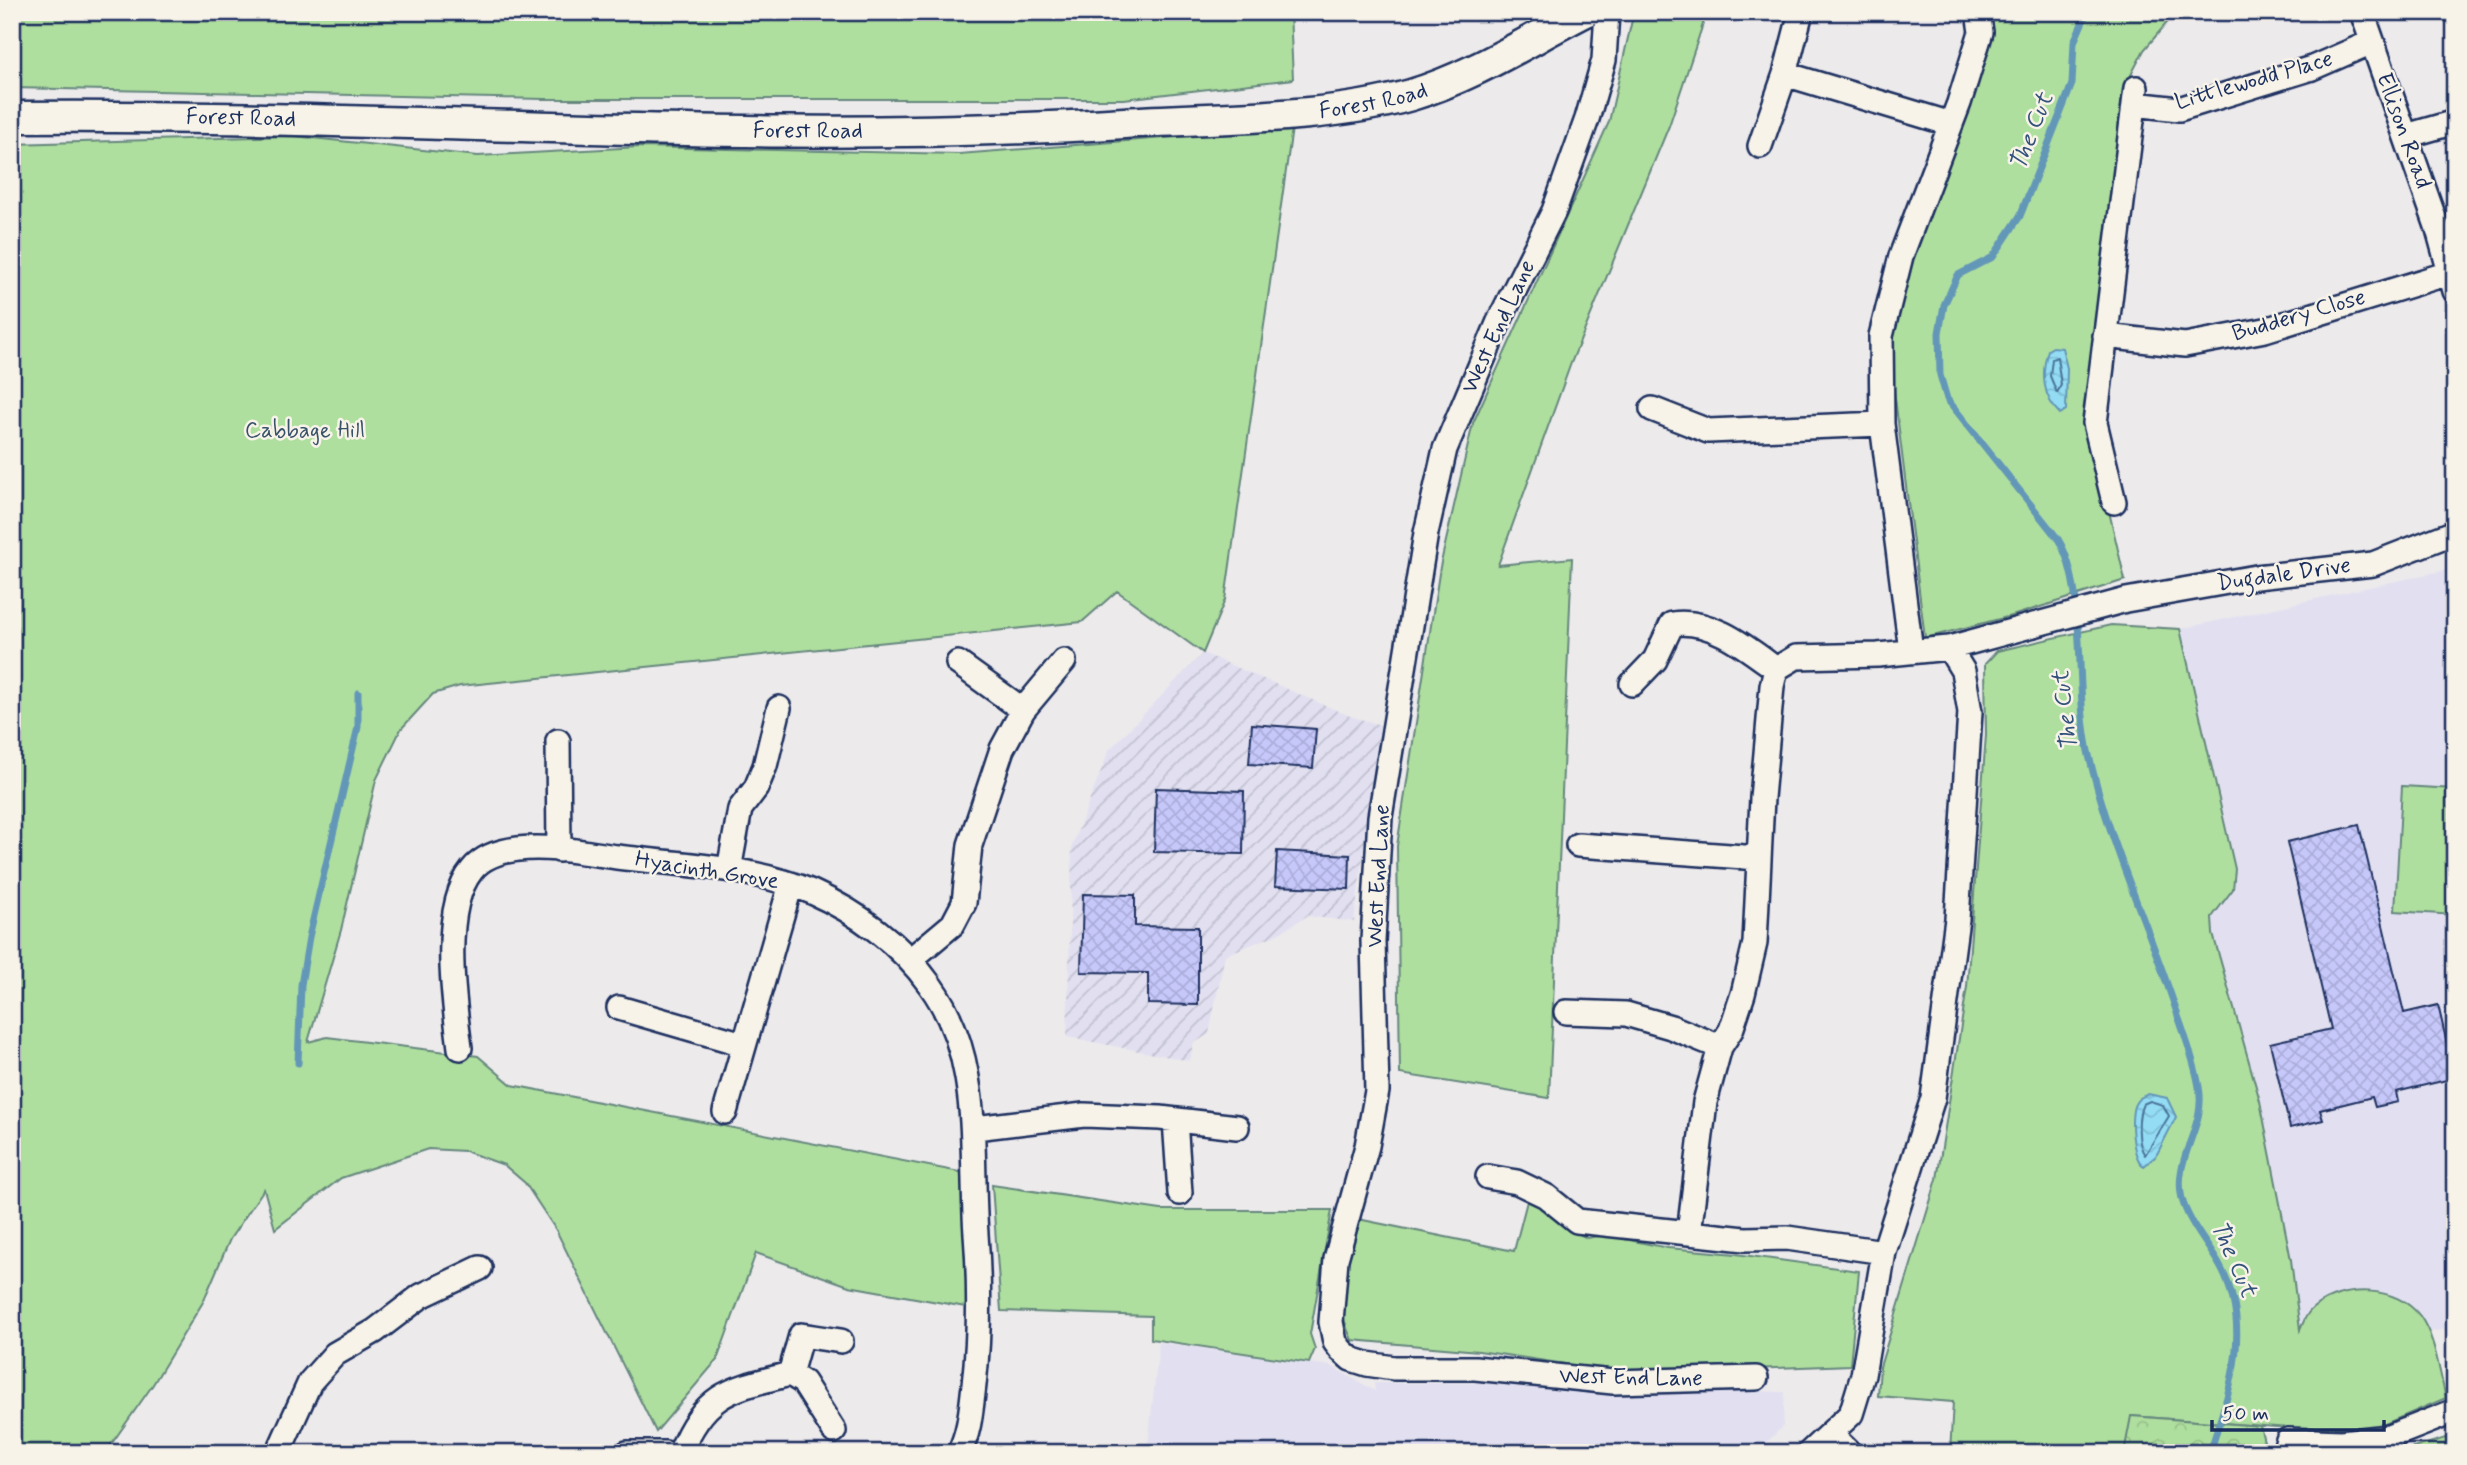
<svg xmlns="http://www.w3.org/2000/svg" width="2467" height="1465" viewBox="0 0 2467 1465" font-family="Mynerve,sans-serif">
	<defs>
		<pattern id="industrial-furrows" width="10" height="10" patternUnits="userSpaceOnUse" patternTransform="scale(1.75)"><rect width="10" height="10" fill="#e2e0f0"/><path d="M-1 1l2-2M0 10L10 0M9 11l2-2" fill="none" stroke="#c1c0d0"/></pattern>
		<pattern id="forest-crowns" width="20" height="18" patternUnits="userSpaceOnUse" patternTransform="scale(1.75)"><rect width="20" height="18" fill="#afdf9e"/><path d="M2 6a3 3 0 1 1 6 0M12 15a3 3 0 1 1 6 0" fill="none" stroke="#96c08a"/></pattern>
		<pattern id="water-waves" width="16" height="10" patternUnits="userSpaceOnUse" patternTransform="scale(1.75)"><rect width="16" height="10" fill="#93dcf4"/><path d="M0 5q4-4 8 0t8 0" fill="none" stroke="#7ebdd4"/></pattern>
		<pattern id="building-cross-hatch" width="8" height="8" patternUnits="userSpaceOnUse" patternTransform="scale(1.75)"><rect width="8" height="8" fill="#c7c8fa"/><path d="M0 0l8 8M0 8l8-8" fill="none" stroke="#aaacd9"/></pattern>
	</defs>
	<rect width="100%" height="100%" fill="#edeaec"/>
	<filter id="ink" filterUnits="userSpaceOnUse"><feTurbulence type="fractalNoise" baseFrequency=".0143" numOctaves="2"/><feDisplacementMap in="SourceGraphic" scale="14" xChannelSelector="R" yChannelSelector="G"/><feConvolveMatrix kernelMatrix="1 2 1 2 8 2 1 2 1" color-interpolation-filters="sRGB"/></filter>
	<g filter="url(#ink)">
		<!-- built -->
		<path fill="#e2e0f0" d="M2455 568V1328L2429 1332 2419 1315 2341 1294 2313 1307 2305 1315 2300 1331 2291 1260 2260 1101 2213 934 2212 917 2233 889 2180 629Z
			M1159 1342 1331 1366 1375 1391 1374 1383H1513L1785 1392 1783 1426 1757 1453H1147Z"/>
		<!-- industrial -->
		<path fill="url(#industrial-furrows)" d="M1203 653 1350 716 1381 725 1354 922 1307 916 1278 934 1225 955 1209 1034 1193 1044 1190 1061 1067 1037 1072 846 1109 750Z"/>
		<!-- green -->
		<path fill="#afdf9e" stroke="#65877e" stroke-width="2" d="M12 12H1290L1293 79 1124 99H544L12 88Z
			M1648 12H1707L1669 126 1571 363 1498 565 1572 558 1549 1098 1400 1074 1397 846 1440 567 1473 423 1609 122 1632 20Z
			M1985 12H2176L2144 50 2123 90 2087 391V417L2125 580 2015 615 1925 638 1889 350 1912 261 1988 39Z
			M1292 128 1225 600 1203 653 1117 591 1082 622 460 686 433 694 401 729 376 780 341 930 308 1042 327 1037 478 1056 512 1085 965 1173 971 1308 849 1286 756 1253 717 1360 656 1432 556 1230 525 1183 504 1165 465 1151 428 1149 341 1178 275 1229 264 1189 230 1239 203 1302 152 1386 105 1453H12V144L294 136 478 156 639 147 959 154Z
			M2111 625 2180 629 2235 869 2233 889 2212 917 2213 934 2260 1101 2291 1260 2300 1330C2304 1322 2305 1314 2313 1308 2342 1284 2397 1285 2420 1316 2436 1339 2439 1372 2446 1398L2378 1427 2302 1429 2132 1416 2124 1453H1950L1953 1402 1878 1396 1880 1367 1937 1179 1967 987 1986 735 1985 664 1997 651Z
			M2402 786 2455 789V915L2395 911Z
			M992 1185 1161 1210H1332L1310 1334 1315 1349 1309 1363 1151 1339V1316L1001 1311Z
			M1527 1201H1542L1564 1227 1587 1238 1605 1235 1668 1248 1736 1254 1859 1271 1850 1365 1631 1374 1479 1351 1352 1340C1331 1300 1346 1260 1353 1218L1514 1251Z
			M2455 1435V1453H2397Z"/>
		<!-- forest -->
		<path fill="url(#forest-crowns)" stroke="#65877e" stroke-width="2" d="M2131 1416 2260 1426 2267 1453H2124Z"/>
		<!-- water -->
		<path fill="url(#water-waves)" stroke="#6397b8" stroke-width="2" d="M2053 347 2062 348 2067 368 2066 410 2060 414C2042 397 2041 372 2048 350Z
			M2148 1094 2167 1098 2176 1117 2156 1156 2144 1166C2132 1160 2129 1115 2135 1104 2138 1098 2142 1097 2148 1094Z"/>
		<g fill="none" stroke-linecap="round" stroke-linejoin="round">
			<!-- shore -->
			<path stroke="#4b749a" stroke-width="2" d="M2057 357 2061 385 2057 393 2050 376 2052 359Z
				M2150 1101 2163 1105 2169 1116 2145 1155C2137 1145 2137 1116 2143 1104Z"/>
			<!-- stream -->
			<path stroke="#6397b8" stroke-width="7" d="M2087 12 2074 42 2072 84 2020 216 1993 257 1958 275 1944 305 1939 333 1940 375 1947 399 2058 539C2088 588 2074 689 2088 751 2107 836 2145 918 2173 1001 2182 1029 2194 1057 2199 1087 2207 1127 2172 1158 2182 1199 2189 1224 2209 1245 2221 1268 2252 1326 2231 1387 2212 1446L2205 1453
				M298 1063 301 985 309 937 358 727V693"/>
		</g>
		<!-- building -->
		<path fill="url(#building-cross-hatch)" stroke="#1b2f5e" stroke-width="2" d="M1252 724 1316 729 1313 768 1249 764Z
			M1156 788 1244 791 1243 854 1154 852Z
			M2359 825 2404 1013 2438 1005 2455 1078 2396 1092 2398 1102 2375 1107 2372 1097 2320 1110 2323 1120 2290 1128 2270 1043 2331 1029 2287 842Z
			M1277 851 1350 855 1349 889 1275 886Z
			M1083 894 1135 895V926L1198 927V1005L1148 1004V973L1081 972Z"/>
		<g fill="none" stroke-linecap="round" stroke-linejoin="round">
			<!-- minor casing -->
			<g stroke="#1b2f5e" stroke-width="28">
				<path id="minor" d="M1607 12 1604 60 1587 119 1554 211 1500 319 1445 449 1426 533 1380 817 1373 941 1377 1091 1367 1146 1336 1259 1331 1322 1335 1342 1341 1350 1351 1359 1367 1364 1394 1368H1475L1613 1382 1756 1378
					M2362 12 2438 229 2455 291
					M1785 74 1951 124
					M2134 104 2179 109 2312 68 2372 42
					M2406 136 2455 122
					M1760 146 1785 74 1801 12
					M2105 336 2185 345 2265 330 2449 273
					M1652 409 1708 431 1882 424
					M2114 502 2095 423 2136 88
					M1911 651 1882 424 1881 336 1901 256 1959 103 1981 32 1978 12
					M958 663 1023 710
					M1632 684 1655 660 1672 624C1711 618 1746 647 1776 669
					M558 741 559 850
					M1578 845 1758 858
					M729 870 740 809 756 788 765 766 779 708
					M910 960 953 924 964 903 970 845 1002 749 1023 710 1064 661
					M619 1008 743 1044
					M1566 1012 1626 1014 1671 1027 1720 1047
					M460 1048C454 1001 440 909 472 870 483 856 501 851 518 849 550 845 585 853 617 857 682 865 751 866 812 892 857 912 901 944 930 985 983 1058 970 1149 976 1234 980 1287 980 1332 974 1385 971 1409 970 1431 959 1453
					M725 1112 791 884
					M1175 1120 1180 1193
					M975 1128 1084 1115 1160 1118 1237 1127
					M1488 1177 1517 1182 1546 1196 1577 1221 1745 1239 1787 1238 1884 1252
					M1689 1233 1705 1102 1720 1047 1731 1030 1743 994 1755 943 1762 798 1772 686 1776 669 1796 657 1878 655 1949 648 2126 600 2256 577 2373 564 2455 532
					M790 1374 801 1335 841 1341
					M1830 1434 1850 1453
					M278 1453 310 1382 335 1354 375 1331 421 1296 480 1268
					M627 1453H665
					M680 1453C705 1392 731 1389 790 1374L803 1382 834 1431
					M1809 1453 1851 1414 1863 1375 1884 1252 1933 1098 1957 919 1970 712 1963 671 1949 648
					M2284 1453 2288 1440 2341 1442 2389 1437 2455 1411"/>
			</g>
			<!-- major casing -->
			<g stroke="#1b2f5e" stroke-width="35">
				<g id="major">
					<path id="s1" d="M12 117C383 113 754 147 1124 123 1215 117 1324 120 1411 95 1472 77 1527 41 1584 12"/>
				</g>
			</g>
			<!-- minor -->
			<use href="#minor" stroke="#f7f3e8" stroke-width="23"/>
			<!-- major -->
			<use href="#major" stroke="#f7f3e8" stroke-width="30"/>
		</g>
	</g>
	<g text-anchor="middle" dominant-baseline="central" stroke-width="5" stroke-linejoin="round" paint-order="stroke">
		<!-- street labels -->
		<g font-size="23" fill="#1b2f5e" stroke="#f7f3e8">
			<text transform="translate(2254 81) rotate(-16)">Littlewodd Place</text>
			<text stroke="none"><textPath href="#s1" startOffset="1363">Forest Road</textPath></text>
			<text stroke="none"><textPath href="#s1" startOffset="229">Forest Road</textPath></text>
			<text stroke="none"><textPath href="#s1" startOffset="796">Forest Road</textPath></text>
			<text transform="translate(2403 131) rotate(70)">Ellison Road</text>
			<text transform="translate(2299 316) rotate(-16)">Buddery Close</text>
			<text transform="translate(1499 327) rotate(-65)">West End Lane</text>
			<text transform="translate(2284 575) rotate(-8)">Dugdale Drive</text>
			<text transform="translate(707 871) rotate(9)">Hyacinth Grove</text>
			<text transform="translate(1379 876) rotate(-87)">West End Lane</text>
			<text transform="translate(1631 1378) rotate(1)">West End Lane</text>
		</g>
		<!-- park labels -->
		<g font-size="23" fill="#39526b" stroke="#f7f3e8">
			<text x="305" y="431">Cabbage Hill</text>
		</g>
		<!-- water labels -->
		<g font-size="24" font-style="italic" fill="#33527c" stroke="#f7f3e8">
			<text transform="translate(2032 132) rotate(-69)">The Cut</text>
			<text transform="translate(2066 711) rotate(-97)">The Cut</text>
			<text transform="translate(2233 1259) rotate(66)">The Cut</text>
		</g>
	</g>
	<!-- margin -->
	<rect width="2467" height="1465" fill="none" stroke="#f7f3e8" stroke-width="42"/>
	<rect x="21" y="21" width="2425" height="1423" fill="none" stroke="#1b2f5e" stroke-width="2.5" filter="url(#ink)"/>
	<!-- scale -->
	<path d="M2212 1420v10h172v-10" fill="none" stroke="#1b2f5e" stroke-width="3.5"/>
	<text x="2222" y="1420" font-size="21" fill="#1b2f5e" stroke="#f7f3e8" stroke-width="5" paint-order="stroke">50 m</text>
</svg>
